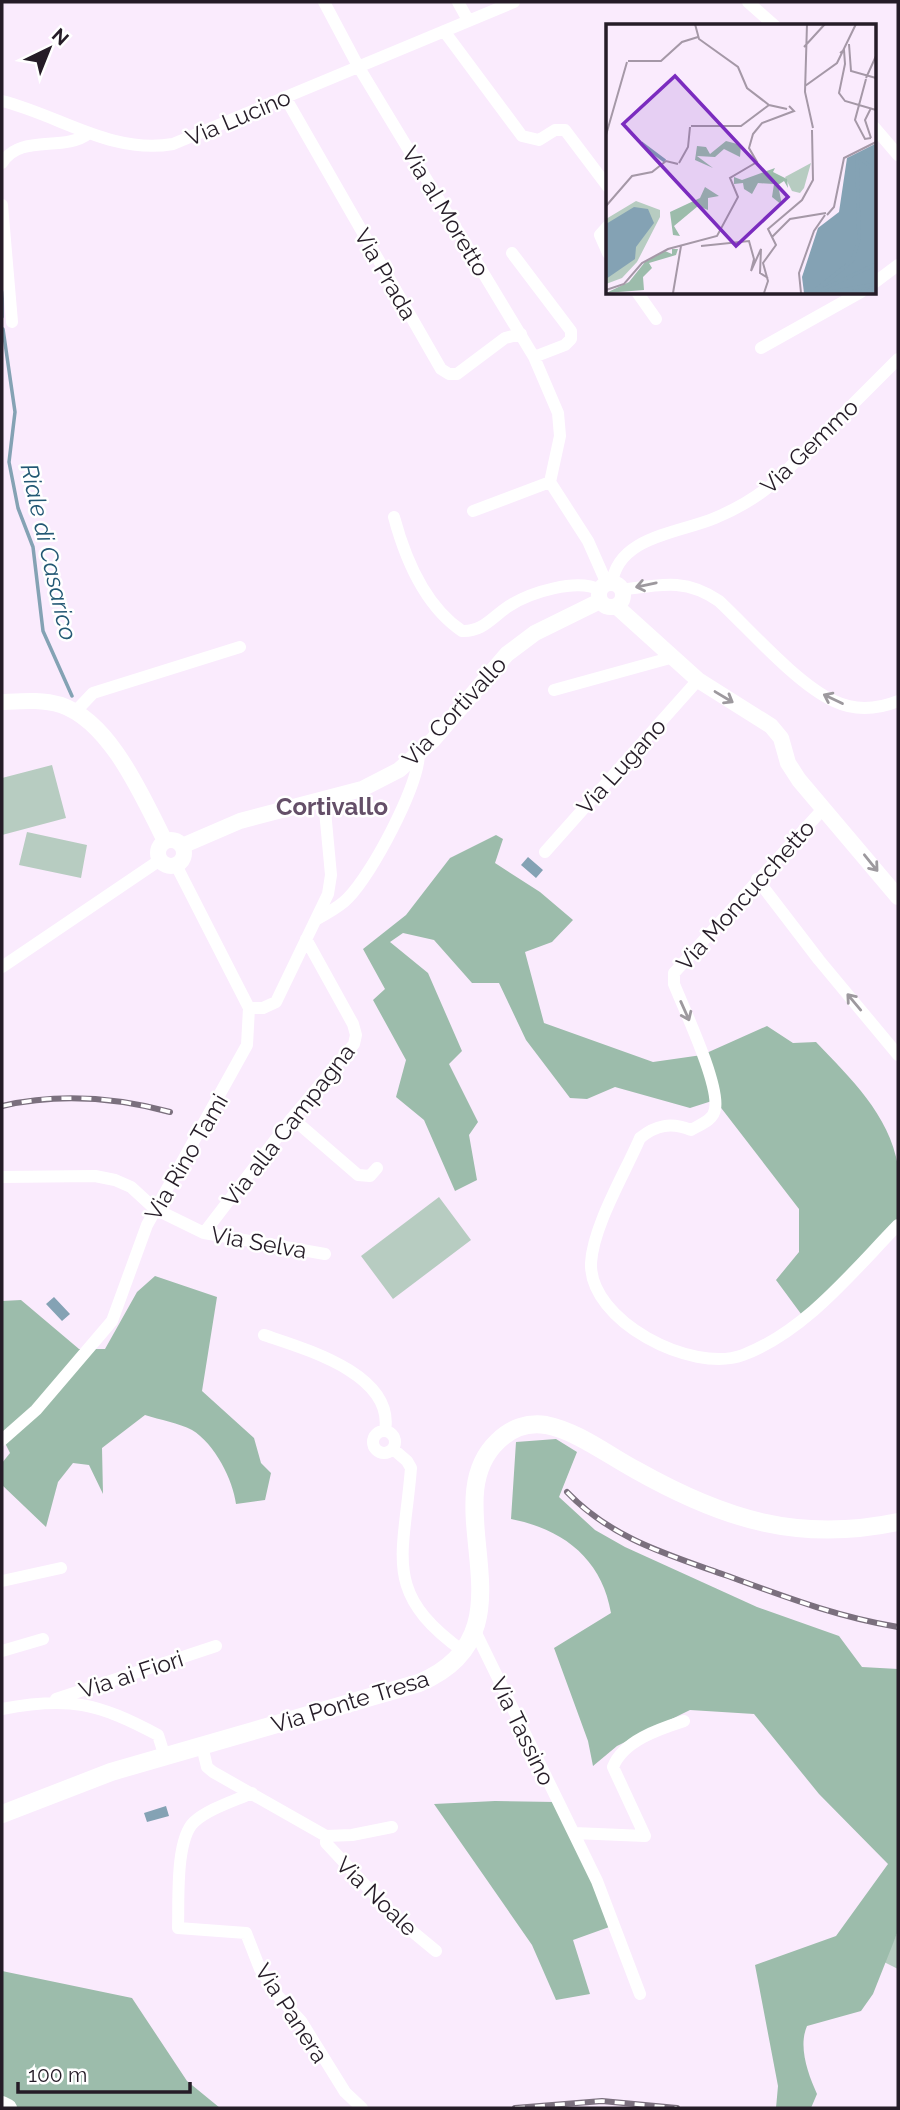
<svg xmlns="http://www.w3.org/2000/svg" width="900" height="2110" viewBox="0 0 900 2110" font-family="Raleway,sans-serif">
	<rect width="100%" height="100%" fill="#faebfd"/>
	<!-- green -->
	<path fill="#b7ccc1" d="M52 765 66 818 2 835V778Z
		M27 832 87 845 81 878 19 865Z
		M439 1197 471 1240 393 1299 361 1256Z
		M898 1931V1969L884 1962Z"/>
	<!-- forest -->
	<path fill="#9cbcab" d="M496 835 503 839 495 863 540 892 573 920 552 942 525 952 544 1023 653 1062 702 1055 767 1026 793 1043 816 1042C850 1078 889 1114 898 1166 900 1184 898 1206 898 1225L804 1318 776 1280 799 1252V1209L715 1100 690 1108 615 1087 587 1099 570 1098 526 1040 499 983H472L434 940 403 933 390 942 428 973 462 1051 449 1064 478 1122 469 1135 477 1180 455 1191 424 1120 396 1097 406 1060 373 1000 385 989 363 949 406 915 450 858Z
		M155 1276 217 1297 202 1391 254 1438 261 1463 271 1473 265 1500 236 1504C233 1480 215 1444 192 1430 179 1423 160 1420 145 1415L102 1448 103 1494 89 1465 73 1463 58 1482 46 1527 2 1485V1463L10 1453 2 1437V1301L21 1300 79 1349H105L137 1292Z
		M556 1439 577 1452 559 1497 595 1530 625 1547 757 1607 839 1636 862 1667 898 1669V1931L873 1994 861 2011 807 2026C798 2047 808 2074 817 2094L811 2108H776L778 2086 755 1965 836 1936 888 1864 819 1794 754 1714 690 1710 617 1746 593 1766 588 1741 554 1648 611 1613C602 1559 563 1529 511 1519L516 1442Z
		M495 1801 555 1802 612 1926 573 1940 590 1994 556 2000 532 1945 434 1804Z
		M2 1971 132 1998 187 2081 220 2108H8L2 2105Z"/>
	<!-- water -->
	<path fill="#84a2b4" d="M528 857 543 870 536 878 521 865Z
		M54 1297 70 1314 62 1321 46 1304Z
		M166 1806 169 1816 147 1822 144 1813Z"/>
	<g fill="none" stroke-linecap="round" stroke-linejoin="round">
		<!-- stream -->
		<path stroke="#84a2b4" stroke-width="3.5" d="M2 292V317
			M3 329 15 412 9 462 18 508 33 547 43 631 72 696"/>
		<!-- minor -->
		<path stroke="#fff" stroke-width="12" d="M324 2 358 66 534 357
			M458 2 468 20
			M748 2 775 26
			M444 31 522 136 539 140 555 130H565L608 187
			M285 97 441 369 449 374H457L505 338 521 334
			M2 101C59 115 112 155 173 144L514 2
			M874 127 898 155
			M2 163C20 133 64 153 89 133
			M2 205 12 322
			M608 226 600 235 608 253
			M512 253 571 331V339L565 345 534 357 558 413 560 436 550 482
			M874 283 898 265
			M637 292 656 319
			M761 348 861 292
			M473 511 550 482 588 541 607 584
			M394 517C405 558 425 606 462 631 483 632 492 617 509 606 531 592 577 578 600 590
			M612 584C617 536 680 533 715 518 737 509 757 497 775 482L898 359
			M621 590C658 585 685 577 719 601 750 630 797 684 834 701 855 711 878 709 898 701
			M554 690 670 658
			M75 712 93 693 240 647
			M822 810 674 973V984C684 1009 720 1085 715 1109 714 1120 699 1125 691 1130 671 1122 656 1125 640 1138 625 1173 593 1226 591 1263 589 1321 692 1374 743 1355 806 1331 853 1271 898 1225
			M545 852 698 680
			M757 879 819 960 898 1055
			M317 919C327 913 340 907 348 898 372 874 418 787 419 754
			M2 967 160 860
			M249 1008H263L276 1002 328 894 331 875 324 800
			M292 1118 358 1175 370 1176 377 1168
			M2 1177 95 1176 115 1180 131 1187 155 1209 204 1233 325 1254
			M204 1233 292 1118 354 1044 356 1035 353 1024 306 939
			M264 1335C305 1349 395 1374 385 1431
			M373 1442a11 11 0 1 1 22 0a11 11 0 1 1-22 0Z
			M2 1440 36 1410 112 1321 147 1225 247 1045 249 1008 176 865
			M393 1449 407 1461 411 1468C404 1557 381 1592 463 1651
			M2 1581 61 1568
			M474 1629 597 1881 640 1994
			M2 1651 43 1639
			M56 1699 216 1646
			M2 1709C69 1696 98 1703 158 1735L165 1757
			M202 1746 207 1767 213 1772 326 1836
			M252 1793C234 1801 208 1809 194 1822 175 1840 179 1903 178 1928L246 1933 260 1969 278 1996 301 2021 345 2092 362 2108
			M392 1827 352 1835 326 1836V1843L396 1918 436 1951
			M574 1833 645 1836 613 1767C623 1741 659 1729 684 1721"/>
		<!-- tertiary -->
		<path stroke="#fff" stroke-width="16" d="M599 595a12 12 0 1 1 24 0a12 12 0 1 1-24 0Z
			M616 606 698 680 771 726 781 738 788 763 799 780 898 897
			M2 702C22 701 42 699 61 705 111 722 143 798 165 841
			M158 853a13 13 0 1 1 26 0a13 13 0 1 1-26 0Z
			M182 846 240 821 362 789 399 770 433 740 507 654 535 633 600 601"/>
		<!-- secondary -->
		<path stroke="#fff" stroke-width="18" d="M2 1814 111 1772 419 1683C541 1632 431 1504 498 1441 511 1428 528 1422 546 1425 577 1431 608 1455 636 1470 723 1519 798 1543 898 1522
			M2 2105 8 2108"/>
		<!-- rail casing -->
		<g stroke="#7b707e" stroke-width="6">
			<path id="rail" d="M2 1106C59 1093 114 1097 170 1112
				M567 1492C611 1538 666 1554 725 1575 786 1597 834 1616 898 1627
				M515 2108 602 2101 677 2108"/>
		</g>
		<!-- rail -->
		<use href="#rail" stroke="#fff" stroke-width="3.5" stroke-dasharray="10" stroke-linecap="butt"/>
	</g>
	<!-- one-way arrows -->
	<defs><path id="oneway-shaft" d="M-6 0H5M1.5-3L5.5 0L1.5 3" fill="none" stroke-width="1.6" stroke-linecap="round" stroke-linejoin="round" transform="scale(1.75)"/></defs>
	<g stroke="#9d999e">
		<use href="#oneway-shaft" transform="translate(646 585) rotate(168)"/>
		<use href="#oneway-shaft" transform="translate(724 697) rotate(31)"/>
		<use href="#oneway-shaft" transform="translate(833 699) rotate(-154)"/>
		<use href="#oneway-shaft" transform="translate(871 863) rotate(51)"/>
		<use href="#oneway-shaft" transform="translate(854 1002) rotate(-130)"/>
		<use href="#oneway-shaft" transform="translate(685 1011) rotate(66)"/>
	</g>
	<g text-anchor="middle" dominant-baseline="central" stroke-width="5" stroke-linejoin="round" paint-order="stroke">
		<!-- street labels -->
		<g font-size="23" fill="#251c27" stroke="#fff">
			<text transform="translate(238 117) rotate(-23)">Via Lucino</text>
			<text transform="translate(446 211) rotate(59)">Via al Moretto</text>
			<text transform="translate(386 274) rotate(60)">Via Prada</text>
			<text transform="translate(809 446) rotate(-44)">Via Gemmo</text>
			<text transform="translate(454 711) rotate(-47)">Via Cortivallo</text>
			<text transform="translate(621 766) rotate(-48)">Via Lugano</text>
			<text transform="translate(745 895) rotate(-48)">Via Moncucchetto</text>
			<text transform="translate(288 1125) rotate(-52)">Via alla Campagna</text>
			<text transform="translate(186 1157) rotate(-60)">Via Rino Tami</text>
			<text transform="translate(259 1242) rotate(10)">Via Selva</text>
			<text transform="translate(131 1674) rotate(-18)">Via ai Fiori</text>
			<text transform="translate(350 1701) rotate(-17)">Via Ponte Tresa</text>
			<text transform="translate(523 1731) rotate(64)">Via Tassino</text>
			<text transform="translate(377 1896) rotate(44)">Via Noale</text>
			<text transform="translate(292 2013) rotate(57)">Via Panera</text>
		</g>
		<!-- water labels -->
		<g font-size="24" font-style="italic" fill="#235874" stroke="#fff">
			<text transform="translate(49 552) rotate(77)">Riale di Casarico</text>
		</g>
		<!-- neighbourhood labels -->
		<g font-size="24" font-weight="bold" fill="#644f68" stroke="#fff">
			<text x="332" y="806">Cortivallo</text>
		</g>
	</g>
	<!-- overview -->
	<g transform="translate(606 24)">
		<rect width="270" height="270" fill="#faebfd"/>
		<path d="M205 139 198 164 194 169 186 167 179 153ZM30 177 54 186V193L31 238 16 254 0 260V195Z" fill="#b7ccc1"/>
		<path d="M120 117 135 121 134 133 118 125 109 133 91 132 107 144 89 136 91 122 100 123 104 130ZM169 144 167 148 181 155 182 164 178 157 172 161 176 181 166 173 168 160 152 159 146 170 138 165 137 159 128 160V153L136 156ZM99 163 113 172 102 174V186L92 182 68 202 74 212 67 211 64 188 94 174ZM66 225H72L70 231 43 239 46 244 37 253 38 266 0 269 23 258 39 238 59 227 66 230Z" fill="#9cbcab"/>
		<path d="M269 120V269H198L196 253 212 204 233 188 241 134ZM28 183 42 185 48 199 30 223 29 235 0 255V200Z" fill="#84a2b4"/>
		<path fill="none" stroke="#84a2b4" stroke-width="3.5" d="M35 119 59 137M251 131 270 148M206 269 246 237 253 216 251 132M209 269 270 240M219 269 270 260M238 269 270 266"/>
		<path fill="none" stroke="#a598a7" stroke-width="2" d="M89 0 93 15 132 43 141 64 163 81 181 85M201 0 199 68 207 104M243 20 245 47 270 54M198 23 219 0M234 29 238 26 239 40 233 69 239 77 270 86M22 37H55L76 18 92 13M260 54 270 32M260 55 249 96 259 115 265 114M199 62 231 39 250 0M265 84 259 96 265 114M85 102H135L163 81M0 111 21 38M73 139 82 123 84 103M0 182 26 152 46 148 60 137 72 140M221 191 228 183 238 134 270 118M166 213 184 195 220 189M95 222 143 217 148 235 145 247 155 225 154 249 162 254M0 266 18 260 36 239 62 225 111 212 132 173 124 154 151 138 143 124 147 110 156 99 188 87 183 82M67 269 75 222M158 269 162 257 157 239 170 221 162 205 196 176 207 156 206 106M195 269 193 249 208 207 219 191"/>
		<path fill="#7b2cbf" fill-opacity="0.15" stroke="#7b2cbf" stroke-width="3.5" d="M69 52 182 173 130 222 17 100Z"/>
		<rect width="270" height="270" fill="none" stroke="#251c27" stroke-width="3.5"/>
	</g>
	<!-- border -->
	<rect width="900" height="2110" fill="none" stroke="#251c27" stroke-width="7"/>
	<!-- north arrow -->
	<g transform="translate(49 49) rotate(43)" stroke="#ffffff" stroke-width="5" paint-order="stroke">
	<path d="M0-5L12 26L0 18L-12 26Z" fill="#251c27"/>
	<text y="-10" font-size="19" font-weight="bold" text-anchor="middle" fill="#251c27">N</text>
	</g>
	<!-- scale -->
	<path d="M18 2082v10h172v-10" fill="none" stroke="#251c27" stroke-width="3.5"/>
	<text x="28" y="2082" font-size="21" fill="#251c27" stroke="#ffffff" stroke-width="5" paint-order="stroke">100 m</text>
</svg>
